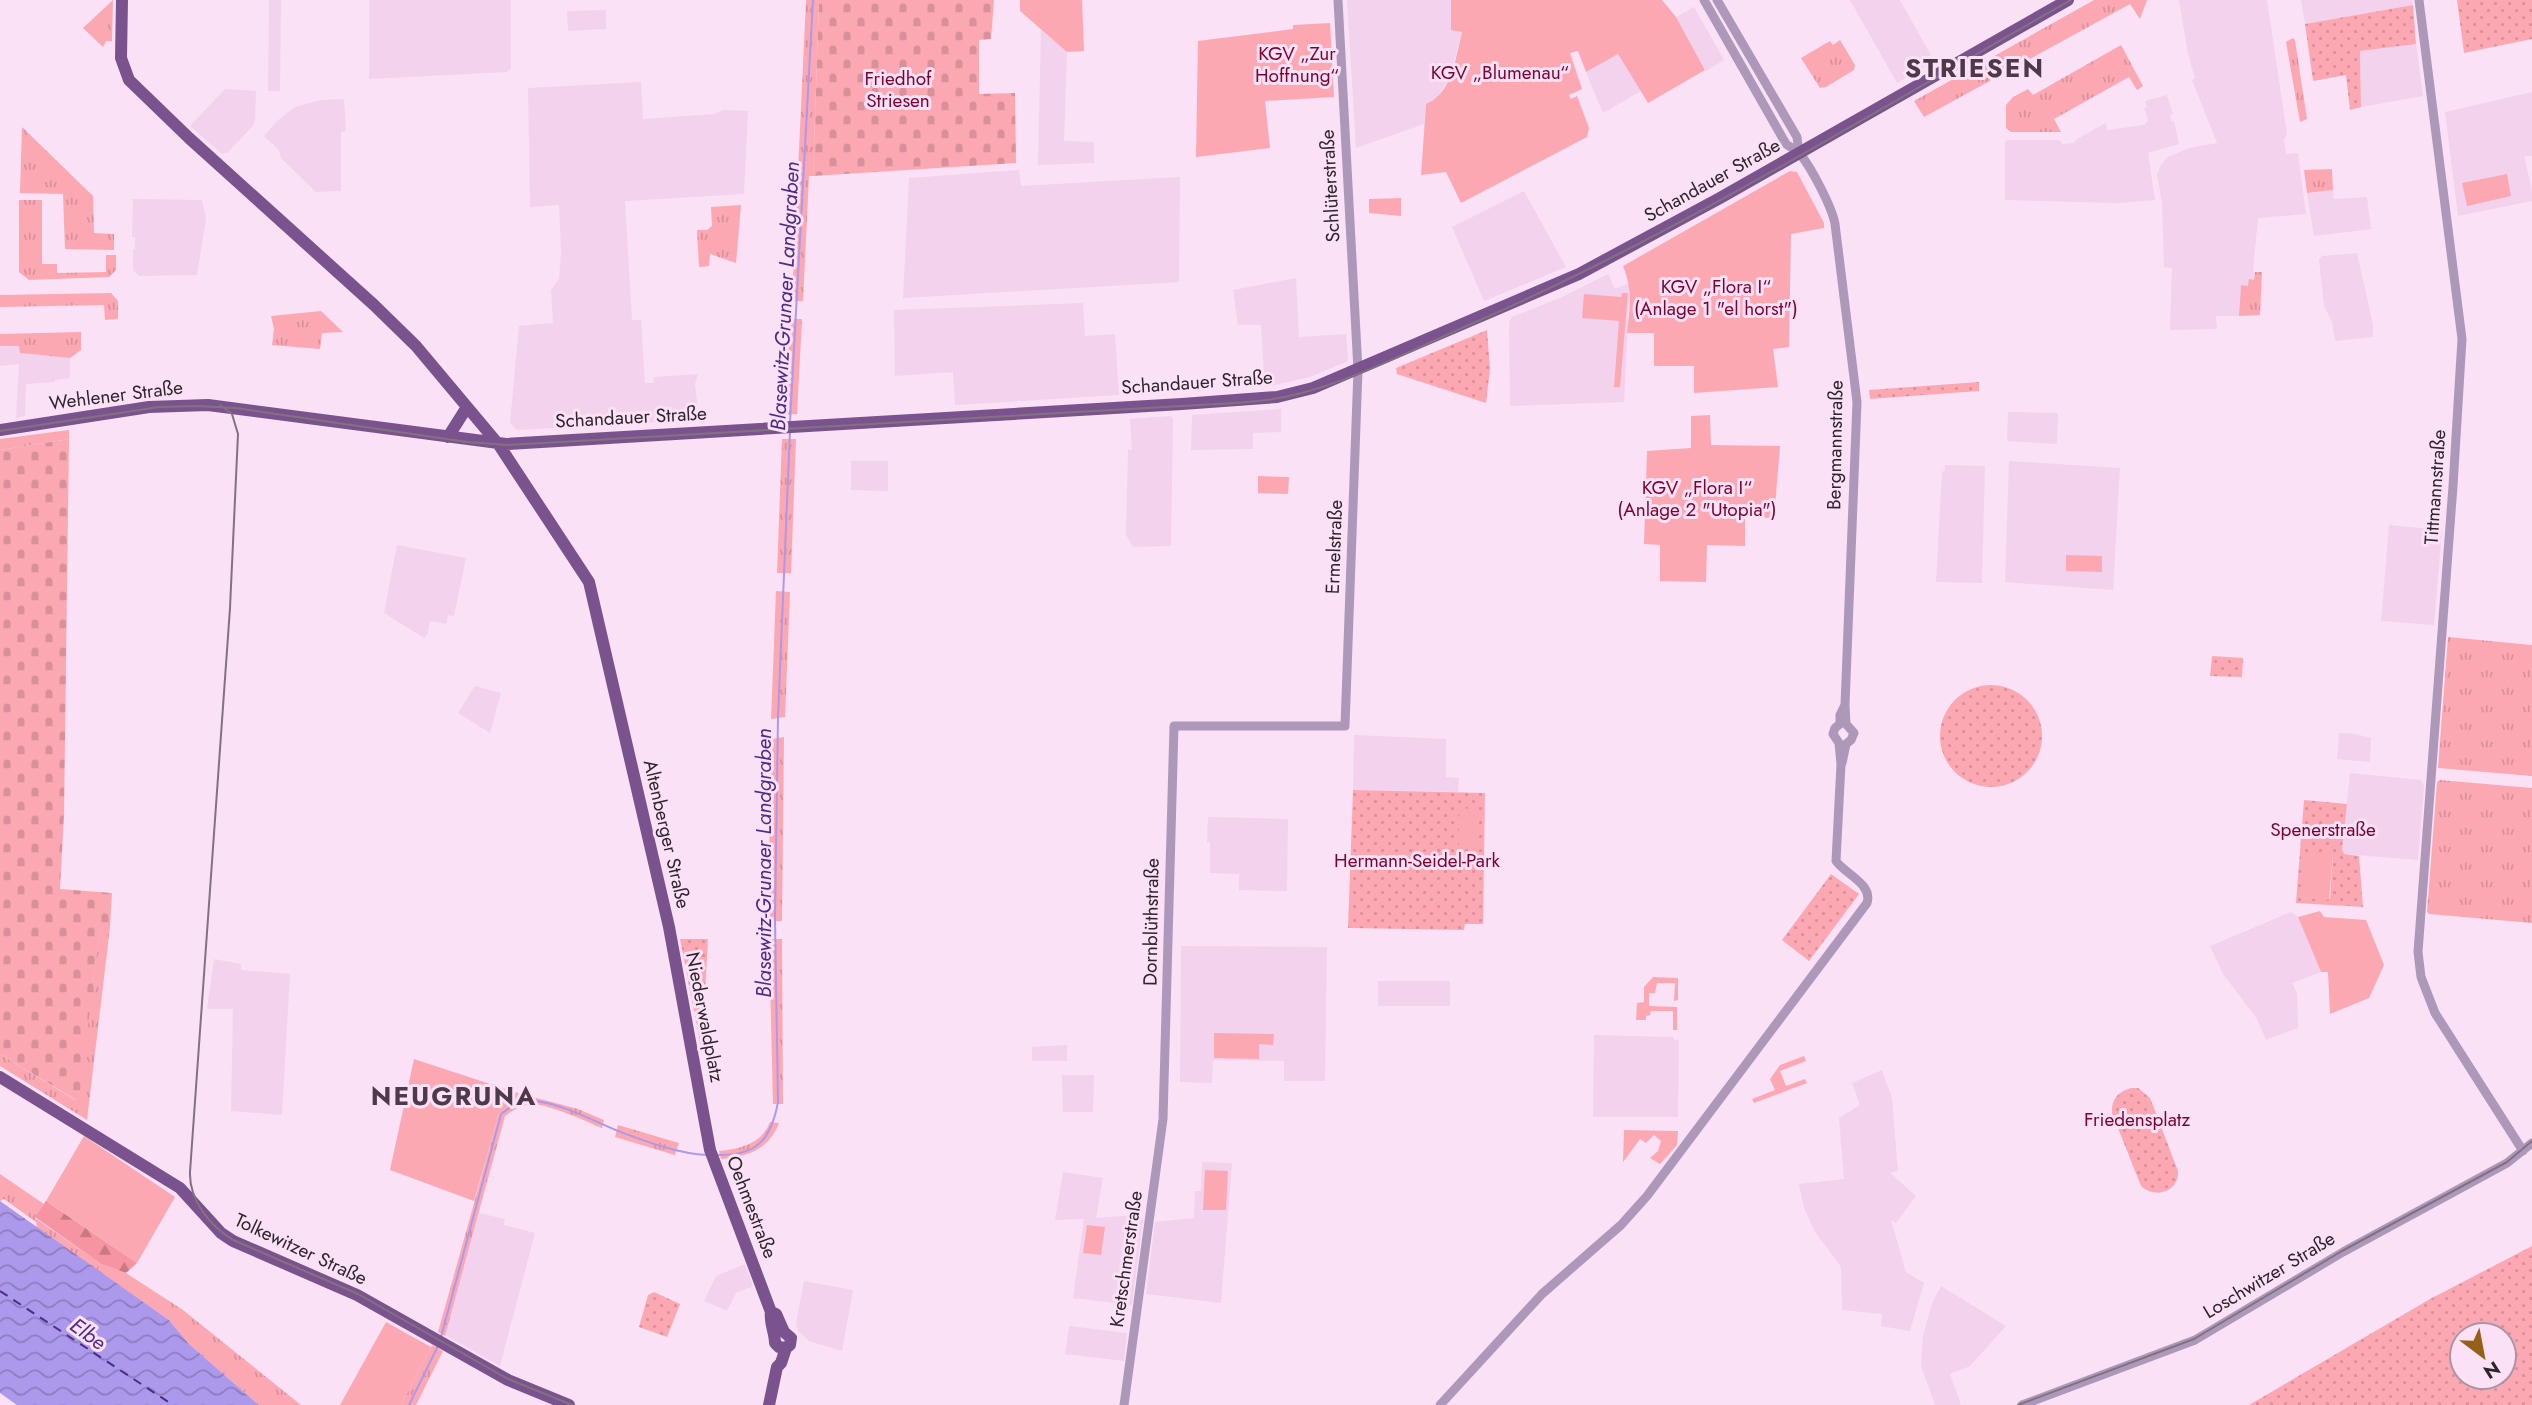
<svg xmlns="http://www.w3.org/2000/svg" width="2532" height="1405" viewBox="0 0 2532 1405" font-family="Jost,sans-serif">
	<defs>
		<pattern id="grass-tufts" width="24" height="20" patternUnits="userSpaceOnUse" patternTransform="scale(1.75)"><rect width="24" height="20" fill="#fca8b3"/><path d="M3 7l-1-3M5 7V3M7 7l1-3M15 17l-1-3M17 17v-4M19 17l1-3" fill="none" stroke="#d8909a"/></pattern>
		<pattern id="forest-firs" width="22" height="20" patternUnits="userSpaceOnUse" patternTransform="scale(1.75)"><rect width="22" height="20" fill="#f694a2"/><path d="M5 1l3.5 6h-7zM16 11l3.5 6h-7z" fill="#c87984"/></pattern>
		<pattern id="cemetery-stones" width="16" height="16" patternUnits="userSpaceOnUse" patternTransform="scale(1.75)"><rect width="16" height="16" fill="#fca8b3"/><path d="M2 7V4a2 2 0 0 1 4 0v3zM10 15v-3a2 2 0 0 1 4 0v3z" fill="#d8909a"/></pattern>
		<pattern id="park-dots" width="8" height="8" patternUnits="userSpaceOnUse" patternTransform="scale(1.75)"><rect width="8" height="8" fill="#fca8b3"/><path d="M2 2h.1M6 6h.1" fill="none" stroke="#d8909a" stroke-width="1.8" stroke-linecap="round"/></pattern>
		<pattern id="water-waves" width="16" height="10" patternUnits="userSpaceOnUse" patternTransform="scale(1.75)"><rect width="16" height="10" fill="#ac99eb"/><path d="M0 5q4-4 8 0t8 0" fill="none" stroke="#8c7dbf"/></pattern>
	</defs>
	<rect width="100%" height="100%" fill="#fbe1f6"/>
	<!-- built -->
	<path fill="#f2d2ec" d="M269 0H281L280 91H268Z
		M369 0H511V68L507 72 369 79Z
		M1347 0H1451L1462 31 1450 77 1436 100 1426 104 1424 124 1356 148Z
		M1850 0H1900L1934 61 1897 83Z
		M2179 0H2267L2287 134 2284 140 2286 154 2298 153 2306 214 2258 218 2253 271 2255 272 2254 280 2248 286H2241L2239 316H2216L2217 329 2170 330 2172 268 2164 267 2162 203 2157 175 2161 165 2168 157 2189 148 2217 143 2192 80 2195 78 2188 54Z
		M2301 0H2412L2413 5 2305 24Z
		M1694 7 1724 60 1706 71 1676 17Z
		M606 10V29L568 31 567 11Z
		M1041 29 1067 52 1064 141 1094 142V163L1038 165Z
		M2416 44 2423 96 2361 107 2360 51Z
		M1618 54 1641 91 1603 113 1586 72Z
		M641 82 643 119 714 114 723 110 748 111 744 194 625 201 632 320H641L645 383H653L654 377 698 374 695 384 699 420 517 430 510 423 519 326 553 323 551 290 559 279 561 251 559 205 530 207 528 88Z
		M225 89 256 91 255 120 253 126 228 152 222 154 190 126Z
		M2532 92V156H2524L2532 190V201L2458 216 2445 112Z
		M2167 95 2173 114 2170 115 2171 121H2174L2179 144 2148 153 2155 200 2117 203 2005 200V143L2007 140H2059L2063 144 2074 143 2077 139 2106 123 2107 130 2144 125 2148 121 2144 108 2147 107 2145 101Z
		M344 99 346 131 341 132V191L316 192 281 158 279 150 264 136 277 121 295 107 320 100Z
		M1019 170 1021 186 1180 177 1179 282 903 298 909 178Z
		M2333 190 2334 199 2367 197 2371 229 2314 236 2307 193Z
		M1524 191 1566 267 1484 301 1452 227Z
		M133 199 202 200 206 218 197 275 139 276 133 270V249H135V237H132Z
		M2357 253 2373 325V337L2335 341 2332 322 2324 306 2319 259 2322 256Z
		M1608 274 1615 289 1630 283 1624 402 1510 406 1509 322 1512 317 1562 297Z
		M1296 278 1299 337 1346 334 1348 361 1310 377 1265 387 1261 325H1238L1233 290Z
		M1083 303 1085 336 1115 334 1119 395 955 405 953 372 895 376 894 310Z
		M0 346H20V353L70 358V378L55 380V382L26 384 25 416 16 418 19 364 0 366Z
		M1281 409V432L1253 433V449L1191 450 1192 415Z
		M2008 412 2058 413 2057 444 2007 441Z
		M1171 416 1173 419 1171 546 1133 547 1126 535 1128 450H1132L1130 419Z
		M851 461H888V491L851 490Z
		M2009 461 2120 468 2113 590 2005 582Z
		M1945 465 1985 466 1982 583 1936 582 1942 472 1945 470Z
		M2389 525 2442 530 2434 625 2381 621Z
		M397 545 466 558 454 616 448 615 446 624 430 621 428 633 424 638 384 613Z
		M475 686 501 693 490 733 458 713Z
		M2339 733 2355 734 2371 738 2370 762 2337 759Z
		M1354 735 1446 739V777L1459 778 1458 792 1353 790Z
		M2350 773 2421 780 2424 786 2418 860 2344 854 2342 849Z
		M1208 817 1288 819 1287 891 1239 890V874L1210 873V842H1207Z
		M2291 912 2298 917 2321 972 2292 983 2297 994 2298 1028 2266 1040 2257 1019 2223 974 2210 946Z
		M1181 946 1327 947 1325 1081H1284V1061L1213 1060 1212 1083 1180 1082Z
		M214 959 241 964V970L290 974 282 1115 231 1111 233 1009H207Z
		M1378 981H1450V1006H1378Z
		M1594 1035 1674 1037V1040H1679L1678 1117H1593Z
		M1067 1045V1061H1032V1047Z
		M1882 1070 1892 1098 1898 1171 1890 1173 1916 1196 1896 1223 1891 1220 1906 1272 1924 1283 1910 1331 1881 1326 1882 1314 1842 1310 1841 1267 1815 1232 1804 1208 1799 1184 1844 1179 1839 1118 1860 1105 1852 1083Z
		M1062 1075H1094L1093 1112H1063Z
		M1202 1162 1232 1163 1221 1303 1146 1294 1155 1222 1194 1218 1195 1191H1201Z
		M1063 1172 1103 1178 1096 1218 1122 1216 1143 1218 1132 1305 1073 1298 1084 1219 1055 1220Z
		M479 1213 505 1219 504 1225 535 1233 500 1366 445 1335Z
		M745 1264 753 1286 736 1293 727 1311 704 1301 716 1276Z
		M804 1281 853 1290 842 1351 809 1341 799 1332 796 1326 797 1318Z
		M1941 1286 2006 1326 1970 1366 1950 1374 1961 1405H1935L1921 1366 1923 1335 1933 1301Z
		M1069 1326 1127 1333 1124 1361 1065 1354Z"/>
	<!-- grass -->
	<path fill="url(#grass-tufts)" d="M113 0 112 41H106L103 47 83 28Z
		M806 0H819L813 176H809L803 301H792Z
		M2094 0H2147L2140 19 2130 4 1924 117 1914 101Z
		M2293 38 2295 40 2307 119 2300 122 2286 42Z
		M1840 40 1855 65 1854 70 1826 87 1820 88 1801 58 1830 41 1833 45Z
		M2121 45 2143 86 2137 90 2129 77 2054 119 2061 132H2011L2006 128V105L2013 97 2028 89 2033 95Z
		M22 127 93 196 94 233 114 234V250L65 249 63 194 20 193Z
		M2332 169 2333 190 2307 193 2304 170Z
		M19 200H42V264H57V273L106 272V255H116V270L109 277 29 280 19 272Z
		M741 205 736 263 710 254 709 266 699 267 697 230H707L712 226 711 207Z
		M2255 272H2262L2260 315 2239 316 2241 285 2248 286 2249 279 2254 280Z
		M111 293 118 301V319L105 320 104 305 0 307V295Z
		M321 311 343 332 322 333 320 349 272 345 274 329 271 316Z
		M791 319H802L797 414 783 415Z
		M81 332V350L70 358 20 353 19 346H0V334Z
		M69 430V439L0 450V439Z
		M782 439H796L791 573H777Z
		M776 591 790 592 785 717 771 719Z
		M2448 637 2532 645V776L2438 768Z
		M784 737 782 921H768L771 739Z
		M2440 780 2532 788V923L2429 914 2427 912 2437 782Z
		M100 926 110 927 87 1120 0 1066V1054L75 1100 78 1099Z
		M769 939H782L783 1104H773Z
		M518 1093 578 1109 604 1120 602 1128C585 1121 549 1104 531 1104 521 1105 513 1110 505 1116L445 1336 438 1332 499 1114 516 1100Z
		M770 1122 779 1123C769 1149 748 1157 721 1159L719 1151C740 1149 762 1144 770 1122Z
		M618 1125 679 1143 675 1155 615 1137Z
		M0 1174 44 1204 35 1218 101 1264 126 1273 183 1310 301 1405H259L189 1344 169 1320 37 1228 36 1222 4 1199 0 1201Z
		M432 1345 443 1351 416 1405H401Z"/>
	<!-- forest -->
	<path fill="url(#forest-firs)" d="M46 1201 137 1263 126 1273 101 1264 35 1217Z"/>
	<!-- cemetery -->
	<path fill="url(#cemetery-stones)" d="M819 0H994L991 39 979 40V94L1015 93 1016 163 813 176Z
		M69 439 64 814 60 889 112 893 110 927H100L79 1099 76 1100 0 1054V450Z"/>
	<!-- park -->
	<path fill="url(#park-dots)" fill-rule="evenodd" d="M2457 0H2532V39L2464 53Z
		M2413 5 2416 44 2360 51 2361 107 2350 110 2346 75 2313 81 2305 24Z
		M1487 330 1490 369 1486 403 1397 374 1396 368Z
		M1979 382V391L1870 399 1869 390Z
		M2212 656 2243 658 2242 677 2210 676Z
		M1940 736a51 51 0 1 1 102 0a51 51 0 1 1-102 0Z
		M1353 790 1485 793 1483 924H1465L1464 930 1348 928Z
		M2304 800 2347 804 2342 849 2344 854 2359 856 2363 907 2296 903ZM2333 854 2330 899 2302 898Z
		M1831 874 1859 894 1809 961 1782 940Z
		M680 939H708L702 1048 701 1047Z
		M2131 1088H2138L2150 1098 2178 1171C2179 1192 2155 1199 2141 1186L2112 1113C2111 1099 2118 1092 2131 1088Z
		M2532 1246V1405H2249L2430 1299ZM2462 1335H2504V1377H2462Z
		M654 1292 680 1304 667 1337 639 1327 648 1295Z"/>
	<!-- garden -->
	<path fill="#fca8b3" d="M1020 0H1082L1084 51 1067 52 1020 11Z
		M1451 0H1662L1676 17 1705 70 1648 103 1618 54 1586 72 1578 51 1570 53 1582 89 1569 95 1571 99 1577 96 1589 128 1587 137 1461 203 1446 172 1421 175 1426 104C1452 94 1456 56 1462 32L1451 30Z
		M1330 23 1334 97 1265 101 1270 148 1196 157 1198 41 1293 29V25Z
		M1790 171 1797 172 1824 223V228L1791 234 1789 347 1773 349 1778 387 1694 393V366H1654V333H1627C1630 307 1633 291 1623 266Z
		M2507 174 2511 196 2467 206 2462 183Z
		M1401 198V216L1369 213V199Z
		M1622 293H1628L1620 387H1614L1619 321 1582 318 1584 294 1621 297Z
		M1710 415 1711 445 1780 446 1774 518 1745 517V546L1707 545 1706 582 1660 581V545L1644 544 1647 451 1691 448V416Z
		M1258 476 1289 477 1288 494 1258 493Z
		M2066 555 2102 556V572L2066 571Z
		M1459 808 1476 809 1475 846H1459Z
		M2305 852 2333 854 2329 900 2302 898Z
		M2320 911 2324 917 2366 920 2384 965 2369 998 2330 1014 2328 972H2321L2298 917Z
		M1653 977 1678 978V1000L1674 1001 1675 983H1657L1655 993H1649V1006L1677 1007V1030H1673V1011H1651L1650 1015 1646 1016V1020H1636L1637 1003 1644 1002V987Z
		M1214 1033 1274 1034 1273 1045 1259 1044V1059L1214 1058Z
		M1804 1056 1806 1061 1780 1071 1786 1086 1805 1079 1807 1083 1754 1103 1752 1099 1775 1090 1770 1079 1780 1065Z
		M414 1059 518 1093 516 1100 499 1114 474 1201 390 1170Z
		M1624 1130 1678 1131 1677 1145 1660 1164 1650 1158 1658 1151 1661 1141 1654 1135 1646 1143 1640 1139 1623 1162Z
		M84 1136 175 1197 137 1263 46 1201Z
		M1205 1170 1228 1171 1226 1210H1203Z
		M1087 1225 1105 1227 1101 1255 1083 1253Z
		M386 1322 431 1347 401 1405H340Z"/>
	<!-- water -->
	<path fill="url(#water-waves)" d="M0 1201 169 1320 189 1344 259 1405H17L0 1393Z"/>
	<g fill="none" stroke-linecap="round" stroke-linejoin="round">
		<!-- stream -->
		<path stroke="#ac99eb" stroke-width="2" d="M790 422 813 0
			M716 1155C757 1156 771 1140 778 1102L775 919 778 717 790 431
			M441 1337 501 1114C511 1106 522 1099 536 1101 565 1105 591 1120 618 1131 645 1141 678 1154 707 1155
			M409 1405 438 1346"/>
		<!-- ferry -->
		<path stroke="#4c2c8a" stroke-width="2" stroke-dasharray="9 7" stroke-linecap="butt" d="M0 1291 173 1405"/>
		<!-- minor -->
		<path stroke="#ae98ba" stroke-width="9" d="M1704 0 1786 144C1790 147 1796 150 1800 154 1811 167 1832 207 1835 224L1857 402 1845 705 1846 724 1854 733 1851 740 1846 744 1842 763
			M1717 0 1797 137 1799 153
			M2419 0 2462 339 2453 486 2418 952 2421 977 2435 1013 2523 1151
			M1124 1405 1163 1119 1174 726H1345L1358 370 1338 0
			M1440 1405 1542 1294 1621 1225 1647 1196 1867 903C1873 884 1845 874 1836 861L1841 764 1839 743 1833 734 1835 728 1840 724V715L1845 705
			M2022 1405 2195 1340 2343 1252 2507 1163 2532 1143"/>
		<!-- major -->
		<path stroke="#7a538e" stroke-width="12" d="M122 0 121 58 129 80 189 138 374 305 416 346 499 445 589 582 669 927 710 1150 771 1312 776 1314 784 1332 791 1338 790 1345 786 1348 779 1347 775 1343C775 1333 769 1321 771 1312
			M0 430 149 407 208 405 506 444 1182 404 1277 397 1313 388 1579 274 1720 198 2068 0
			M448 437 467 407
			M0 1077 180 1188 221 1233 233 1241 357 1295 508 1380 569 1405
			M769 1405 777 1367 781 1363 786 1348"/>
		<!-- tram -->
		<path stroke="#82727f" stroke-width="2" d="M220 405 232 414 238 434 230 608 190 1172C189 1200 209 1225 233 1240L358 1294 508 1379 572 1405
			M0 431 159 407 197 406 236 408 467 442 507 445 1182 406C1220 403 1260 404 1298 394 1357 379 1414 349 1469 325 1678 234 1873 112 2071 0
			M2018 1405 2194 1339 2342 1251 2507 1162 2532 1141"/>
	</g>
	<g text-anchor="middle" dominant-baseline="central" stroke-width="6" stroke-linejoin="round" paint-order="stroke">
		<!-- park labels -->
		<g font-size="19" fill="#7c022d" stroke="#fbe1f6">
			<text x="1297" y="53">KGV „Zur<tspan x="1297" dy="22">Hoffnung“</tspan></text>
			<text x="1500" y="72">KGV „Blumenau“</text>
			<text x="898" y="78">Friedhof<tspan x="898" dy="22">Striesen</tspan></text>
			<text x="1716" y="286">KGV „Flora I“<tspan x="1716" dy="22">(Anlage 1 "el horst")</tspan></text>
			<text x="1697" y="487">KGV „Flora I“<tspan x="1697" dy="22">(Anlage 2 "Utopia")</tspan></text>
			<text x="2323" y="829">Spenerstraße</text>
			<text x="1417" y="860">Hermann-Seidel-Park</text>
			<text x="2137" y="1119">Friedensplatz</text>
		</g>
		<!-- street labels -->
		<g font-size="19" fill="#2d242c" stroke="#fbe1f6">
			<text transform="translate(1712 180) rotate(-29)">Schandauer Straße</text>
			<text transform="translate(1330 186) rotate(-93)">Schlüterstraße</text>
			<text transform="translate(1197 382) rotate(-4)">Schandauer Straße</text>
			<text transform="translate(116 395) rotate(-7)">Wehlener Straße</text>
			<text transform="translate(631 417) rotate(-3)">Schandauer Straße</text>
			<text transform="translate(1835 445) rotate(-89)">Bergmannstraße</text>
			<text transform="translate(2435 487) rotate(-86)">Tittmannstraße</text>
			<text transform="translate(1334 547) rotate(-88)">Ermelstraße</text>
			<text transform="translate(667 834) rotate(77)">Altenberger Straße</text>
			<text transform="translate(1151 922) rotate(-89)">Dornblüthstraße</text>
			<text transform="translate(705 1017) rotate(79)">Niederwaldplatz</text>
			<text transform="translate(752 1207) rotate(69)">Oehmestraße</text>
			<text transform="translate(301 1249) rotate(25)">Tolkewitzer Straße</text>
			<text transform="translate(1126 1259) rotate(-82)">Kretschmerstraße</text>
			<text transform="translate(2269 1275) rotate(-31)">Loschwitzer Straße</text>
		</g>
		<!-- water labels -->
		<g font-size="21" font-style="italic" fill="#4c2c8a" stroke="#fbe1f6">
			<text transform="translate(785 296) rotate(-87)">Blasewitz‐Grunaer Landgraben</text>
			<text transform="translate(764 863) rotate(-90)">Blasewitz‐Grunaer Landgraben</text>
			<text transform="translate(88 1334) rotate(36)">Elbe</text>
		</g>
		<!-- district labels -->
		<g font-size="26" font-weight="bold" letter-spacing="2" fill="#4d394a" stroke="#fbe1f6">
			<text x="1975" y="68">STRIESEN</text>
			<text x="454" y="1096">NEUGRUNA</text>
		</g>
	</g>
	<!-- north arrow -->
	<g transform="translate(2483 1356) rotate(148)"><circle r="33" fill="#fbe1f6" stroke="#a995a5" stroke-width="2"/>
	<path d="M0-5L12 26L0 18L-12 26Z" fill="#955f16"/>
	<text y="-10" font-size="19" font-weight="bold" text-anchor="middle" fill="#2d242c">N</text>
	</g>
</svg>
